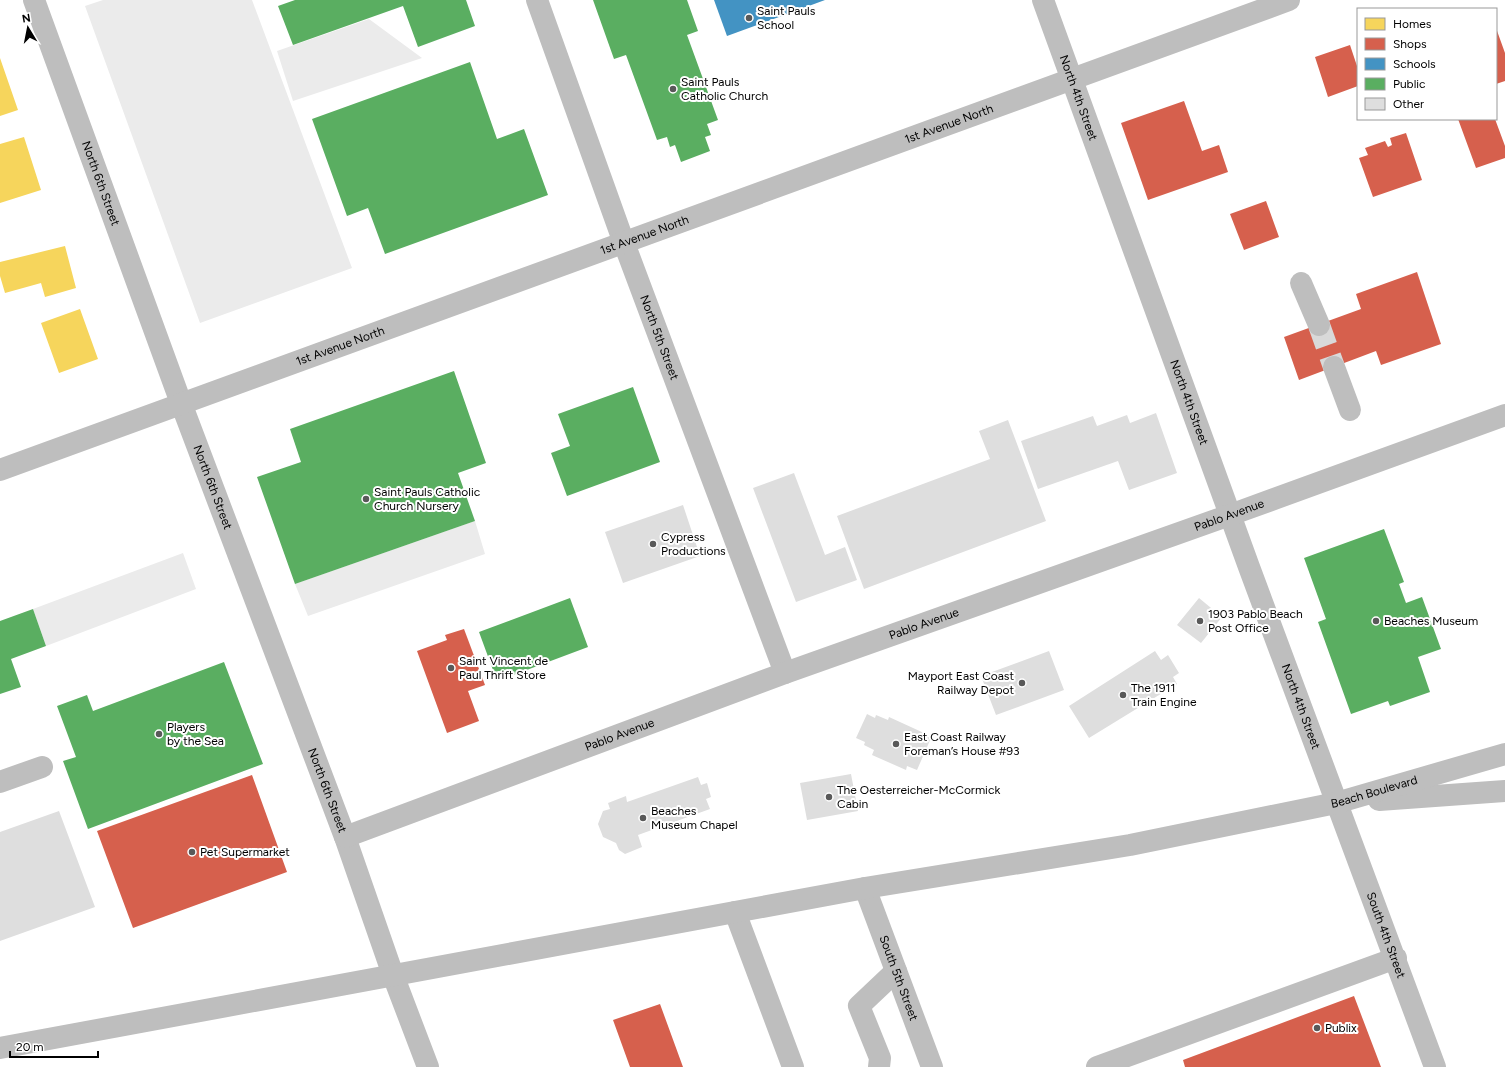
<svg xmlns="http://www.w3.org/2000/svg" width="1505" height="1067" viewBox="0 0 1505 1067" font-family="Figtree,sans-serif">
	<rect width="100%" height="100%" fill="#fff"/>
	<!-- green -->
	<path fill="#ebebeb" d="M103 0H252L352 268 200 323 85 6Z
		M369 19 422 58 293 101 277 51Z
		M475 521 485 554 308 616 295 584Z
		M183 553 196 589 46 646 33 609Z"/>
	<!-- homes -->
	<path fill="#f6d55c" d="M0 58 18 110 0 116Z
		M24 137 41 190 0 203V144Z
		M65 246 76 288 45 297 41 283 5 293 0 276V262Z
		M80 309 98 359 59 373 41 323Z"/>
	<!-- shops -->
	<path fill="#d6604d" d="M1496 28 1505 53V81L1496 84Z
		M1350 45 1358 69V86L1328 97 1315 57Z
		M1184 101 1202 151 1219 145 1228 172 1148 200 1121 123Z
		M1458 119H1495L1505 146V158L1476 168Z
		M1406 133 1422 180 1373 197 1359 158 1368 155 1365 148 1385 141 1388 147 1392 145 1390 138Z
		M1266 201 1279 237 1244 250 1230 214Z
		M1417 272 1441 344 1381 365 1376 351 1299 380 1284 337 1361 309 1356 294Z
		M464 629 485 685 468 691 479 721 447 733 417 651 447 640 445 635Z
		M252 775 287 872 133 928 97 831Z
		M1354 996 1381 1067H1185L1183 1060Z
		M660 1004 683 1067H630L613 1020Z"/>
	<!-- schools -->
	<path fill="#4393c3" d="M714 0H825L727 36Z"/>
	<!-- public -->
	<path fill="#5aae61" d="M295 0H466L475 26 418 47 403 6 293 45 278 6Z
		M593 0H687L698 31 687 35 718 120 707 124 711 135 705 137 710 151 681 162 675 145 670 147 667 137 657 140 626 55 614 59Z
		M470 62 497 139 524 129 548 195 385 254 368 208 347 216 312 119Z
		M454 371 486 463 458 473 475 521 295 584 257 477 301 462 290 429Z
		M633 387 660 462 567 496 551 453 570 446 558 414Z
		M1384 529 1404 582 1399 584 1406 603 1422 597 1441 649 1418 657 1430 692 1390 706 1388 701 1351 714 1318 622 1326 619 1304 558Z
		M570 598 588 647 497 681 479 632Z
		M33 609 46 646 11 659 21 687 0 694V621Z
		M224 662 263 764 88 829 63 761 76 757 57 706 87 695 93 711Z"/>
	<!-- building -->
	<path fill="#dedede" d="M1156 413 1177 473 1129 490 1118 461 1038 489 1021 441 1093 416 1097 426 1127 415 1130 423Z
		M1008 420 1046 521 864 589 837 516 990 459 979 431Z
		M794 473 825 555 845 547 857 580 796 602 753 488Z
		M683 505 700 556 623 583 605 532Z
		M1199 598 1222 617 1201 643 1177 625Z
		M1049 651 1064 690 996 715 981 676Z
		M1155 651 1161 660 1168 655 1179 673 1173 677 1177 684 1089 738 1069 706Z
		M867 714 875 718 876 715 888 720 889 717 924 733 923 735 931 738 917 770 907 766 906 770 872 755 874 750 864 745 865 742 856 738Z
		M851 774 858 811 807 820 800 783Z
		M698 777 701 785 707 783 711 797 706 799 710 809 638 835 642 847 625 854 619 850 616 843 603 837 598 824 603 811 610 809 608 803 626 796 627 802Z
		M59 811 95 907 0 941V832Z"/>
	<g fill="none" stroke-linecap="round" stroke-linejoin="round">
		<!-- minor-tunnel -->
		<path stroke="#d9d9d9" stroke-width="22" stroke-dasharray="22 11" stroke-linecap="butt" d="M1319 325 1334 367"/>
		<!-- minor -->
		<g stroke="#bebebe" stroke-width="22">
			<path id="s1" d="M34 0 181 403 345 837 393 975 428 1067"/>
			<path id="s2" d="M537 0 624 243 785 673"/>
			<path id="s3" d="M1043 0 1249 567 1435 1067"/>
			<path d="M1301 283 1319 325"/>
			<path d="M1334 367 1350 410"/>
			<path id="s4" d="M0 470 1289 0"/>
			<path d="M0 782 42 767"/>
			<path id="s5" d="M345 837 785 673 1230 515 1505 415"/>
			<path id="s6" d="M865 888 932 1067"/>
			<path d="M735 912 793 1067"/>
			<path d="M879 1067 880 1058 859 1006 896 971"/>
			<path d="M1097 1067 1396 958"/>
		</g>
		<!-- highway -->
		<g stroke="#bebebe" stroke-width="22">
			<path d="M1379 800 1505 791"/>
			<path id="s7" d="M0 1048 865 888 1130 845 1336 803 1505 754"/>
		</g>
	</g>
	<!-- markers -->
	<g fill="#595959" stroke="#fff" stroke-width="1.5">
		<circle cx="749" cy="18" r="4"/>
		<circle cx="673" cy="89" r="4"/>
		<circle cx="366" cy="499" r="4"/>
		<circle cx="653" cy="544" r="4"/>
		<circle cx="1200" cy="621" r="4"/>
		<circle cx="1376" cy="621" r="4"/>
		<circle cx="451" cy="668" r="4"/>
		<circle cx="1022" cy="683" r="4"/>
		<circle cx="1123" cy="695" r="4"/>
		<circle cx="159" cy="734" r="4"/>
		<circle cx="896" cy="744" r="4"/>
		<circle cx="829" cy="797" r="4"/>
		<circle cx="643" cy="818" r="4"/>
		<circle cx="192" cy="852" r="4"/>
		<circle cx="1317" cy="1028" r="4"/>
	</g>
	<g text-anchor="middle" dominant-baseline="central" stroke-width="4" stroke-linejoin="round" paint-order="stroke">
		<!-- poi labels -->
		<g font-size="12" fill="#000" stroke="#fff" text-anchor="start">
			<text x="757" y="11">Saint Pauls<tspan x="757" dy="14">School</tspan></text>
			<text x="681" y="82">Saint Pauls<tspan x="681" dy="14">Catholic Church</tspan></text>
			<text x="374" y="492">Saint Pauls Catholic<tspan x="374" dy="14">Church Nursery</tspan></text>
			<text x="661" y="537">Cypress<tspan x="661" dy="14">Productions</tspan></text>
			<text x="1208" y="614">1903 Pablo Beach<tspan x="1208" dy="14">Post Office</tspan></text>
			<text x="1384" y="621">Beaches Museum</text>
			<text x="459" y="661">Saint Vincent de<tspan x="459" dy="14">Paul Thrift Store</tspan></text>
			<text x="1014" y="676" text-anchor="end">Mayport East Coast<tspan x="1014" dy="14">Railway Depot</tspan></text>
			<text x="1131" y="688">The 1911<tspan x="1131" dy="14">Train Engine</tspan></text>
			<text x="167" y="727">Players<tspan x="167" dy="14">by the Sea</tspan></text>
			<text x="904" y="737">East Coast Railway<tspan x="904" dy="14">Foreman’s House #93</tspan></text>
			<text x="837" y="790">The Oesterreicher-McCormick<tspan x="837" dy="14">Cabin</tspan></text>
			<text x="651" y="811">Beaches<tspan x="651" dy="14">Museum Chapel</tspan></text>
			<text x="200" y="852">Pet Supermarket</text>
			<text x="1325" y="1028">Publix</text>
		</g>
		<!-- street labels -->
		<g font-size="12" fill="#000" stroke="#fff">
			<text stroke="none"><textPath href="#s3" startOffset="104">North 4th Street</textPath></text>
			<text stroke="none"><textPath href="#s4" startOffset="1010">1st Avenue North</textPath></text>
			<text stroke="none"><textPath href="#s1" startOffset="195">North 6th Street</textPath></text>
			<text stroke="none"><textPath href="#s4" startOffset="686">1st Avenue North</textPath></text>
			<text stroke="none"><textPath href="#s2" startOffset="359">North 5th Street</textPath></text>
			<text stroke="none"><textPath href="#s4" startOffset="362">1st Avenue North</textPath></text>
			<text stroke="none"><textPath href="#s3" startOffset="428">North 4th Street</textPath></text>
			<text stroke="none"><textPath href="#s1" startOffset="519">North 6th Street</textPath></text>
			<text stroke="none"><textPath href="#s5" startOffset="941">Pablo Avenue</textPath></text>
			<text stroke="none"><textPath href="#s5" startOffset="617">Pablo Avenue</textPath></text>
			<text stroke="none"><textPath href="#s3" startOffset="752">North 4th Street</textPath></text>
			<text stroke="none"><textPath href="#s5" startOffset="293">Pablo Avenue</textPath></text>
			<text stroke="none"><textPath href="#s7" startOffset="1398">Beach Boulevard</textPath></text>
			<text stroke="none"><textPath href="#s1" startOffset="843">North 6th Street</textPath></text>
			<text stroke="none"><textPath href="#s3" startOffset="996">South 4th Street</textPath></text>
			<text stroke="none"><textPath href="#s6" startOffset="96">South 5th Street</textPath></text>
		</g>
	</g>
	<!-- legend -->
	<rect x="1357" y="8" width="140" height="112" fill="#ffffff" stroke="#999999"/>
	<rect x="1365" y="18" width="20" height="12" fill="#f6d55c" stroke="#999999"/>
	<text x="1393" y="28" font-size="12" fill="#000000">Homes</text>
	<rect x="1365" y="38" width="20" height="12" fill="#d6604d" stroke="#999999"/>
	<text x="1393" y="48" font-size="12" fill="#000000">Shops</text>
	<rect x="1365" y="58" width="20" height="12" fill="#4393c3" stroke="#999999"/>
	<text x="1393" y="68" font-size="12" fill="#000000">Schools</text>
	<rect x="1365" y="78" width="20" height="12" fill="#5aae61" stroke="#999999"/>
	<text x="1393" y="88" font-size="12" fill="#000000">Public</text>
	<rect x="1365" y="98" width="20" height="12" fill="#dedede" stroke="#999999"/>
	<text x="1393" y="108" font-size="12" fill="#000000">Other</text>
	<!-- north arrow -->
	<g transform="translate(28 28) rotate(350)" stroke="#ffffff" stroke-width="3" paint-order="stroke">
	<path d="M0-3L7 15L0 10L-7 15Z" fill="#000000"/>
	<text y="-6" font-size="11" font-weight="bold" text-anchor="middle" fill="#000000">N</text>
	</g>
	<!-- scale -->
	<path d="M10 1051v6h88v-6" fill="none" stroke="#000000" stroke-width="2"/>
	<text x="16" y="1051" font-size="12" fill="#000000" stroke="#ffffff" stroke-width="3" paint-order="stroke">20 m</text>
</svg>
